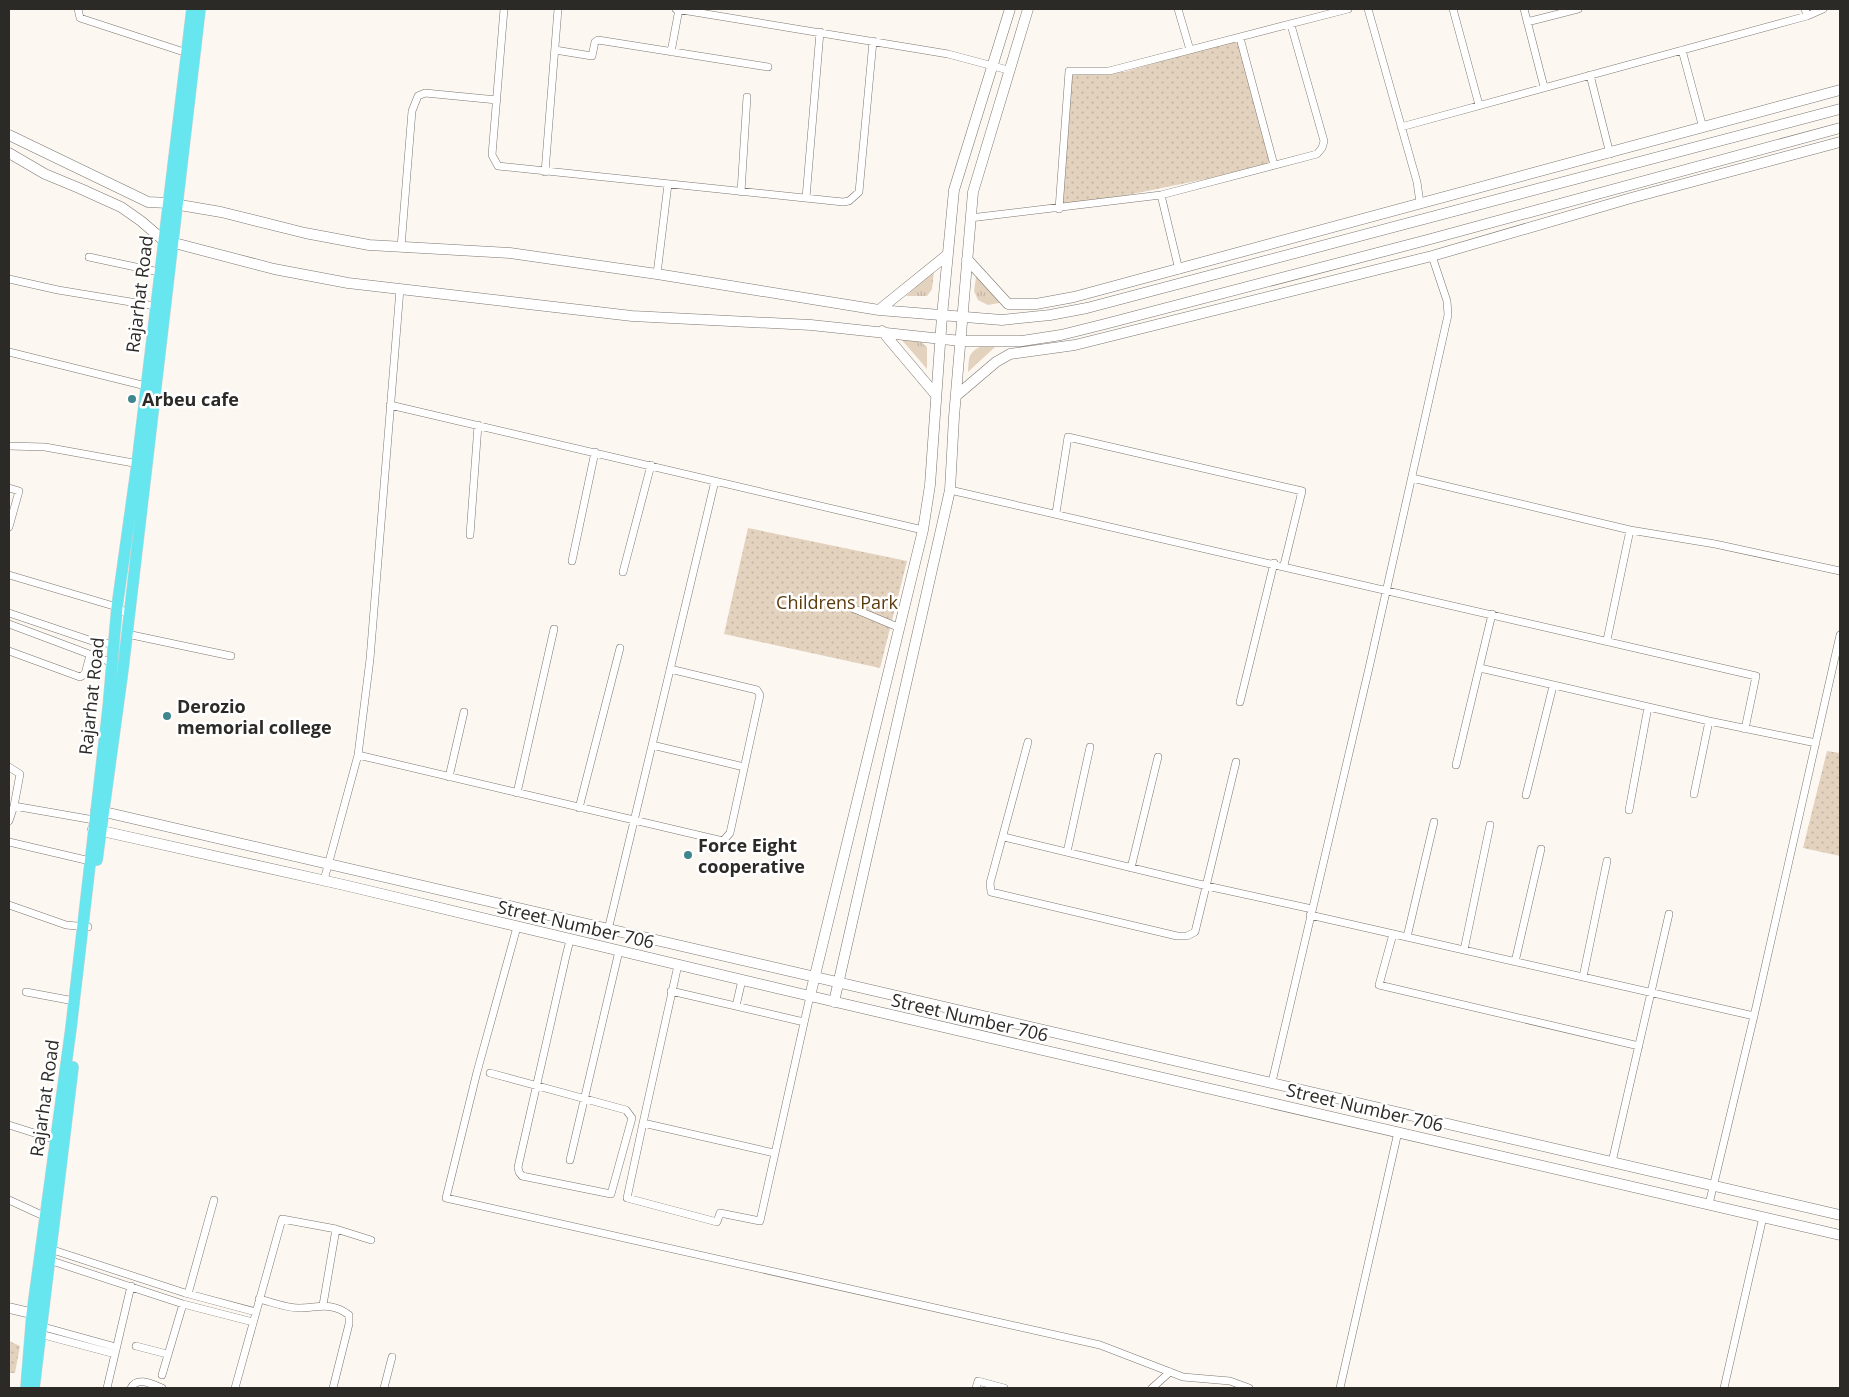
<svg xmlns="http://www.w3.org/2000/svg" width="1849" height="1397" viewBox="0 0 1849 1397" font-family="'Open Sans',sans-serif">
	<defs>
		<pattern id="grass-tufts" width="24" height="20" patternUnits="userSpaceOnUse" patternTransform="scale(1.25)"><rect width="24" height="20" fill="#e3d2be"/><path d="M3 7l-1-3M5 7V3M7 7l1-3M15 17l-1-3M17 17v-4M19 17l1-3" fill="none" stroke="#c3b4a3"/></pattern>
		<pattern id="park-dots" width="8" height="8" patternUnits="userSpaceOnUse" patternTransform="scale(1.25)"><rect width="8" height="8" fill="#e3d2be"/><path d="M2 2h.1M6 6h.1" fill="none" stroke="#c3b4a3" stroke-width="1.8" stroke-linecap="round"/></pattern>
	</defs>
	<rect width="100%" height="100%" fill="#fdf7f1"/>
	<!-- grass -->
	<path fill="url(#grass-tufts)" d="M934 271 932 289 927 296H906Z
		M976 277 1004 302 988 305 978 300 974 291Z
		M901 339 921 342 927 347V369Z
		M980 347H995L968 372C969 360 968 352 980 347Z"/>
	<!-- park -->
	<path fill="url(#park-dots)" d="M1240 38 1274 165 1059 209 1069 71 1124 72Z
		M748 528 907 561 880 668 724 634Z
		M1827 751 1840 753V856L1803 848Z
		M9 1341 20 1346 15 1373H9Z"/>
	<g fill="none" stroke-linecap="round" stroke-linejoin="round">
		<!-- street casing -->
		<g stroke="#7b7671" stroke-width="8">
			<path id="street" d="M78 9 80 18 187 53
				M504 9 492 155 498 166 843 202 849 201 859 192 873 41
				M676 9 948 54 1008 70
				M1178 9 1190 50
				M1368 9 1417 182 1420 203
				M1453 9 1479 105
				M1524 9 1544 87
				M1805 9 1807 16
				M1527 22 1578 9
				M1240 38 1274 165
				M555 50 592 56 595 42 598 40 768 67
				M1682 50 1703 128
				M671 52 679 9
				M1590 75 1610 154
				M1401 127 1807 16 1823 9
				M545 172 558 9
				M741 192 747 97
				M1161 195 1179 270
				M806 198 820 32
				M1059 209 1069 71H1109L1348 9
				M970 218 1161 195 1317 154 1322 148 1324 141 1291 25
				M401 247 412 111 418 96 425 93 497 100
				M89 257 159 272
				M657 274 668 184
				M9 279 58 290 155 306
				M9 352 146 386
				M390 405 923 530
				M9 446 45 447 139 464
				M1412 478 1630 530 1715 544 1840 571
				M9 488 19 491 9 527
				M950 490 1756 676 1745 729
				M1056 513 1068 437 1302 491 1284 565
				M470 535 478 425
				M572 561 595 452
				M623 572 651 465
				M9 575 117 607 129 615
				M845 605 900 628
				M9 613 95 642 115 644
				M9 624 113 663
				M127 634 231 656
				M1607 640 1630 530
				M9 651 80 677 85 674 90 655
				M1480 668 1709 721 1816 743
				M1240 702 1274 563
				M1028 742 990 883 991 892 1177 936H1187L1195 932 1236 762
				M652 745 744 767
				M358 755 723 841 730 833 760 695 757 690 670 669
				M1456 765 1492 614
				M9 767 20 774 14 806 9 821
				M449 777 464 712
				M517 793 554 629
				M1694 794 1709 721
				M1526 795 1553 686
				M14 806 94 820
				M579 808 620 648
				M1629 810 1648 707
				M1004 837 1207 886 1312 909
				M9 842 90 861
				M1067 852 1090 747
				M1131 868 1158 757
				M324 880 358 755 370 659 400 289
				M9 905 66 925 88 927
				M1310 915 1754 1016
				M517 927 477 1072 446 1198 1100 1345 1183 1377 1230 1381 1249 1388
				M608 930 715 481
				M1393 934 1379 985 1639 1046
				M1407 937 1434 822
				M1464 950 1490 825
				M1515 962 1541 849
				M1583 977 1607 861
				M671 991 804 1022
				M26 992 74 1001
				M736 1006 742 980
				M490 1073 626 1110 632 1118 611 1194 522 1176 519 1172 518 1167 566 956 570 940
				M1272 1082 1369 668 1448 315 1447 301 1432 256
				M643 1123 678 965
				M9 1125 56 1140
				M774 1153 643 1123 627 1198 717 1222 720 1213 760 1221 810 996
				M570 1160 619 951
				M1612 1162 1669 914
				M9 1200 46 1217
				M1709 1204 1754 1016 1840 635
				M50 1249 185 1293 256 1312
				M49 1260 183 1304 253 1322
				M188 1294 214 1200
				M259 1299C272 1302 286 1308 299 1308 318 1308 331 1301 349 1315V1324L333 1388
				M323 1305 336 1229 371 1240
				M40 1326 116 1347
				M40 1334 115 1354
				M136 1346 167 1354
				M162 1375 183 1304
				M107 1388 131 1286
				M131 1388C137 1376 152 1384 162 1388
				M235 1388 282 1219 336 1229
				M384 1388 392 1357
				M976 1388 978 1381 1004 1388
				M1152 1388 1170 1372
				M1340 1388 1398 1132
				M1724 1388 1763 1217"/>
		</g>
		<!-- secondary casing -->
		<g stroke="#7b7671" stroke-width="11">
			<path id="secondary" d="M9 135 148 202 168 203 221 212 305 233 369 245 510 253 657 274 879 310 1002 320 1050 315 1087 308 1840 109
				M9 153 45 174 86 191
				M81 189 121 207 141 221 163 240 274 269 348 283 632 316 811 325 961 341H1022L1061 335 1105 324 1427 240 1840 128
				M967 259 1008 304H1036L1074 297 1840 90
				M879 310 947 255
				M882 331 936 395
				M956 396 996 362 1010 354 1075 345 1432 256 1631 198 1840 142
				M96 810C677 947 1259 1079 1840 1215
				M93 829 344 885 810 996 1840 1235
				M810 996 923 530 930 485 942 316 954 190 1010 9
				M834 1002 950 490 954 417 973 192 1028 9
				M9 1308 39 1315"/>
		</g>
		<!-- primary casing -->
		<g stroke="#d5d4d4" stroke-width="12">
			<path id="primary" d="M97 860 123 669 200 9
				M26 1388 32 1314 71 1028 108 709 117 607 137 464 192 9
				M34 1388 73 1067"/>
		</g>
		<!-- street -->
		<use href="#street" stroke="#fff" stroke-width="7"/>
		<!-- secondary -->
		<use href="#secondary" stroke="#fff" stroke-width="10"/>
		<!-- primary -->
		<use href="#primary" stroke="#68e6f0" stroke-width="11"/>
	</g>
	<!-- markers -->
	<g fill="#3f868e" stroke="#fff" stroke-width="2">
		<circle cx="132" cy="399" r="5"/>
		<circle cx="167" cy="716" r="5"/>
		<circle cx="688" cy="855" r="5"/>
	</g>
	<g text-anchor="middle" dominant-baseline="central" stroke-width="5" stroke-linejoin="round" paint-order="stroke">
		<!-- street labels -->
		<g font-size="18" fill="#2c2a27" stroke="#fff">
			<text transform="translate(139 294) rotate(-83)">Rajarhat Road</text>
			<text transform="translate(91 696) rotate(-84)">Rajarhat Road</text>
			<text transform="translate(576 924) rotate(13)">Street Number 706</text>
			<text transform="translate(970 1017) rotate(13)">Street Number 706</text>
			<text transform="translate(44 1098) rotate(-82)">Rajarhat Road</text>
			<text transform="translate(1365 1107) rotate(13)">Street Number 706</text>
		</g>
		<!-- poi labels -->
		<g font-size="18" font-weight="bold" fill="#2c2a27" stroke="#fff" text-anchor="start">
			<text x="142" y="399">Arbeu cafe</text>
			<text x="177" y="706">Derozio<tspan x="177" dy="21">memorial college</tspan></text>
			<text x="698" y="845">Force Eight<tspan x="698" dy="21">cooperative</tspan></text>
		</g>
		<!-- park labels -->
		<g font-size="18" fill="#5b3a09" stroke="#fff">
			<text x="837" y="602">Childrens Park</text>
		</g>
	</g>
	<!-- border -->
	<rect width="1849" height="1397" fill="none" stroke="#2c2a27" stroke-width="20"/>
</svg>
